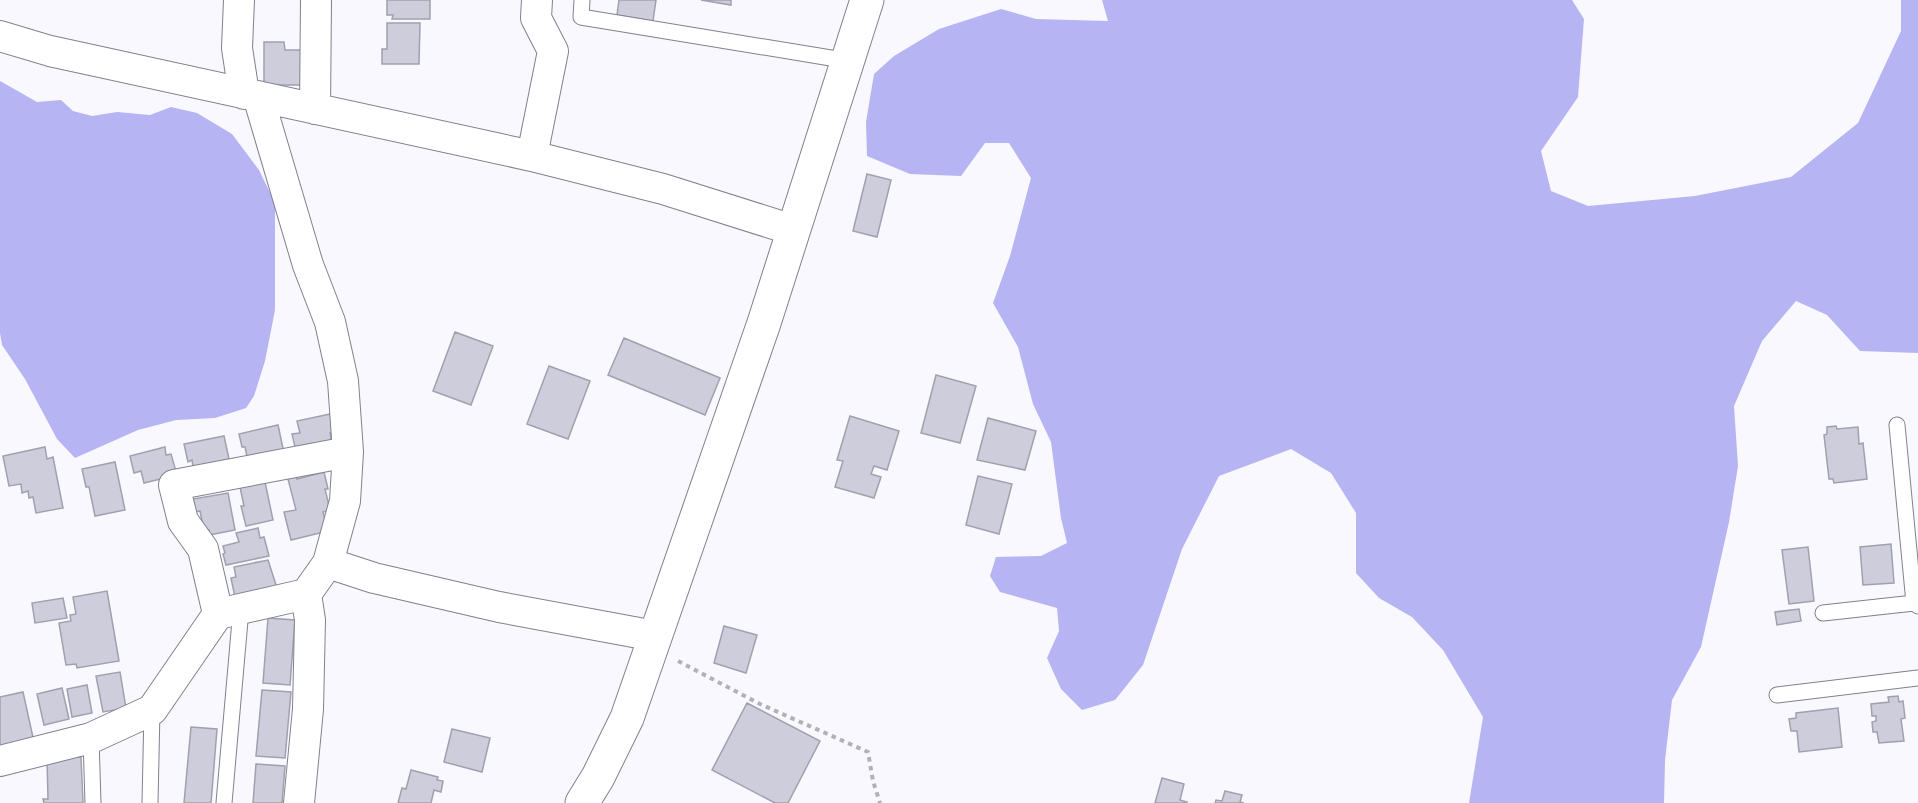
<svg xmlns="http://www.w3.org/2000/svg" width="1918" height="803" viewBox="0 0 1918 803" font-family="'DM Sans',sans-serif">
	<rect width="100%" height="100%" fill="#f8f8fe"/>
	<!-- forest -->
	<path fill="#b6b4f2" d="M1102 0H1572L1584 19 1578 97 1541 151 1551 191 1588 206 1695 196 1791 177 1858 123 1901 31V0H1918V353L1860 351 1827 315 1796 301 1762 341 1734 406 1738 466 1729 522 1701 647 1672 700 1665 760 1664 803H1469L1483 717 1443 650 1412 617 1379 598 1356 573V513L1331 473 1291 449 1219 476 1182 549 1143 665 1115 700 1082 710 1061 689 1047 658 1059 631 1057 608 1000 592 990 576 996 557 1041 556 1067 543 1061 518 1051 442 1033 404 1018 347 993 303 1010 256 1031 178 1009 143H985L961 176 910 174 867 156 866 122 874 74 894 56 939 29 1001 9 1036 19 1108 21Z
		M0 81 37 102 61 100 73 111 92 116 117 112 150 115 171 107 197 113 232 134 259 170 275 203V310L265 361 254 396 246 408 215 418 176 420 138 430 75 458 57 439 25 379 2 345 0 333Z"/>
	<!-- building -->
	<path fill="#cdcddc" stroke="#a0a0ae" stroke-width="1.5" d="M387 0H430V19H392L393 15H387Z
		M619 0H656L653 21 617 15Z
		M701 0H731V5Z
		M387 23H420L419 64H382V49H387Z
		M264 42H284L285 50H302L301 85H264Z
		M867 174 891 180 877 237 853 231Z
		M455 332 493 346 471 405 433 391Z
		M624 338 720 378 705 415 608 375Z
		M549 366 590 381 568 439 527 424Z
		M936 375 976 386 960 443 921 433Z
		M335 413 338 432 330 433 332 444 295 447 292 434 300 433 297 421Z
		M850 416 899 431 887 470 874 466 871 474 881 477 874 498 835 487 843 461 837 460Z
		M988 418 1036 431 1025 470 977 460Z
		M278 425 284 453 248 461 245 447H242L239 434Z
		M1836 426 1837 429 1858 427 1859 444 1863 443 1867 479 1834 483 1833 479H1829L1824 435 1827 434V427Z
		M224 436 229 459 221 461 222 466 194 473 192 460 188 462 184 444Z
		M45 447 47 459 53 457 63 508 36 513 33 497 29 498 28 491 22 493 21 484 9 486 3 456Z
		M165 447 166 455 171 454 177 475 144 483 141 471 134 473 130 456Z
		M115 462 125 510 95 516 89 487H86L82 469Z
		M324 472 328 489H325L330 510 323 512 328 531 291 540 284 512 296 510 287 475 296 473 297 479Z
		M978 476 1012 484 999 534 966 525Z
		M265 482 273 520 246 526 241 506H244L240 487Z
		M228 493 235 530 209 535V530L204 531 200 511 195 512 193 499Z
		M258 528 260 538 264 537 269 556 226 565 223 554 225 553 223 546 239 542 236 533Z
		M1891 544 1894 583 1863 585 1860 547Z
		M1808 547 1814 601 1789 604 1782 550Z
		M268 560 277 588 235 597 231 578 236 577 234 567Z
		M107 591 119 661 77 668 76 664 66 665 59 623 71 621 70 615 76 614 73 597Z
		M63 598 67 618 35 623 32 603Z
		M1799 609 1801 621 1777 625 1775 612Z
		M268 618 295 620 290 685 263 683Z
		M724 626 757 635 746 673 714 663Z
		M120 672 126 708 103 712 96 676Z
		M87 685 92 713 72 717 67 689Z
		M62 688 69 719 44 725 37 694Z
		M262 690 291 692 285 758 256 756Z
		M23 692 34 742 0 749V697Z
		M1898 696 1899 702 1903 701 1905 718 1901 719 1904 741 1879 743 1877 732H1873L1872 722 1876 721V716H1872L1871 704 1889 702 1888 697Z
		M747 703 820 741 788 803H775L712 770Z
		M1838 708 1842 747 1799 752 1797 731H1791L1789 719 1796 718V713Z
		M191 727 217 729 211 803H184Z
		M452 729 490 738 482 772 444 762Z
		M81 757 83 803H44L43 799H48L47 758Z
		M256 764 285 766 282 803H253Z
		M411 770 438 777 437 780 443 781 441 792 434 790 431 803H398L402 788 406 789Z
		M1162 778 1184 784 1180 800 1187 802V803H1155Z
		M1225 791 1242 795 1240 802 1244 803H1215L1216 800 1222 801Z"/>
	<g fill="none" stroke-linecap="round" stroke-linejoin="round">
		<!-- lane casing -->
		<g stroke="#81818f" stroke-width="17">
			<path id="lane" d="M582 0 581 17 849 61
				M1897 425 1914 603 1918 606
				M1823 613 1914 603
				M1777 695 1918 678
				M91 738 93 803
				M150 803 152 710
				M224 803 241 609"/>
		</g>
		<!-- street casing -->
		<g stroke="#81818f" stroke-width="32">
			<path id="street" d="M239 0 237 48 244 94
				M0 36 50 51 532 156 663 189 793 230
				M315 109 316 0
				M532 156 553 51 536 18 537 0
				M328 563 374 578 499 607 655 636
				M218 614 203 549 183 521 174 485 348 452
				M0 761 91 738 152 710 218 614 306 594 328 563 345 501 348 452 343 381 330 322 308 265 258 96
				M299 803 308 709 310 620 306 594"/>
		</g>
		<!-- secondary casing -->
		<g stroke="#81818f" stroke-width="35">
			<path id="secondary" d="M582 803 598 777 627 718 764 323 867 0"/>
		</g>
		<!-- path -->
		<path stroke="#b1b1b7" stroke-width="4" stroke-dasharray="4.5 4.5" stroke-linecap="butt" d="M678 661 760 704 868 752 873 781 880 803"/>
		<!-- lane -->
		<use href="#lane" stroke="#fff" stroke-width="15"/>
		<!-- street -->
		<use href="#street" stroke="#fff" stroke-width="30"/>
		<!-- secondary -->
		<use href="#secondary" stroke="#fff" stroke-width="33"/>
	</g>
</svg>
